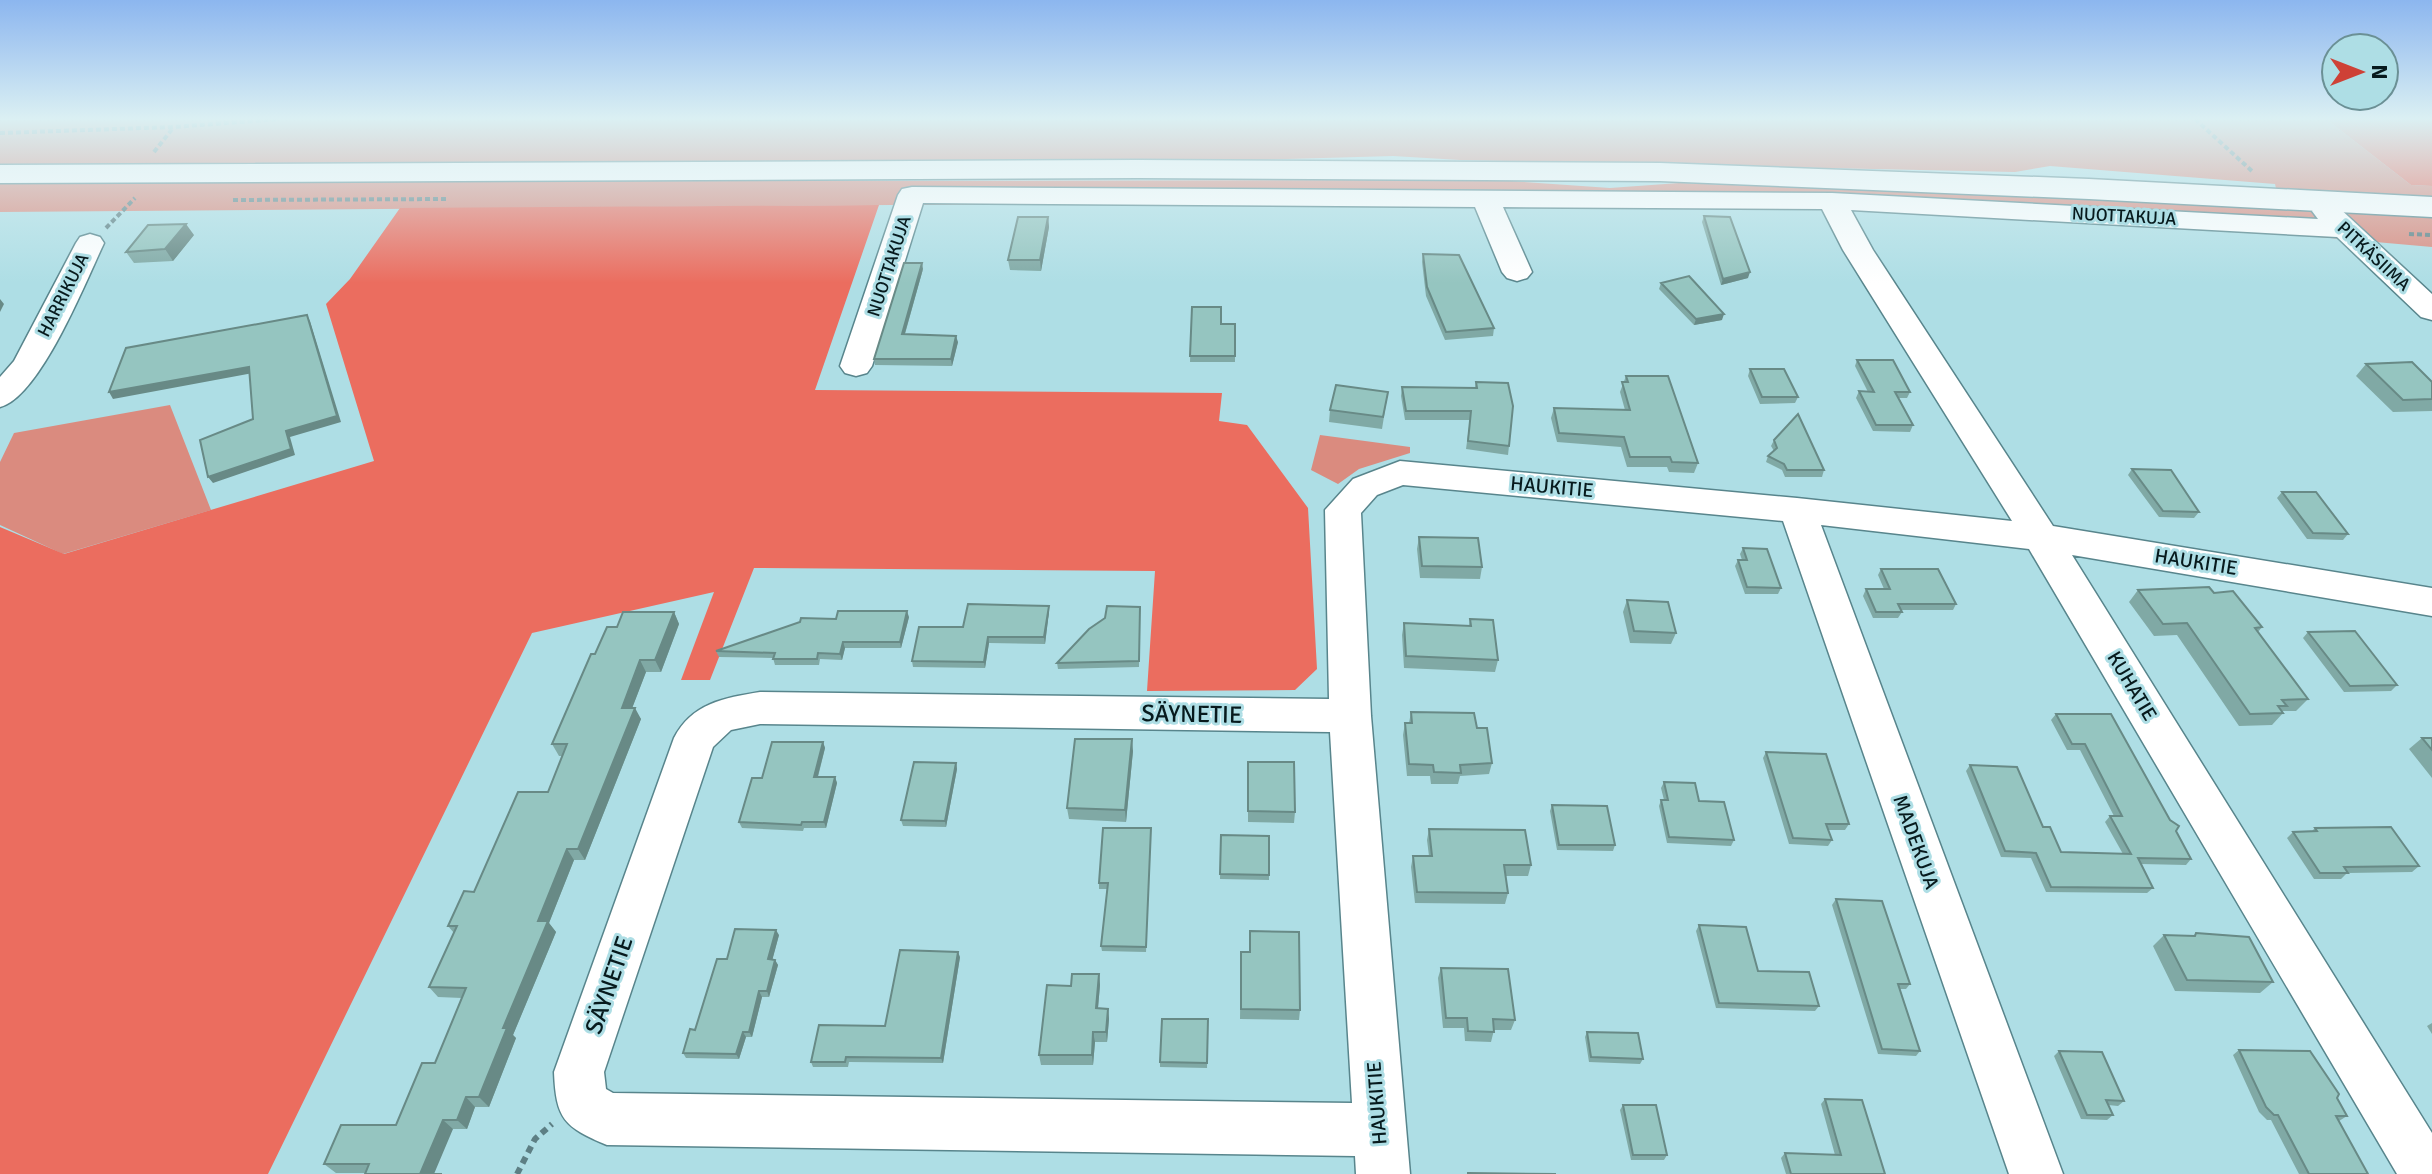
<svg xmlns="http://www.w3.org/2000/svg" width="2432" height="1174" viewBox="0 0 2432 1174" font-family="Signika,sans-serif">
	<rect width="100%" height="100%" fill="#aedee5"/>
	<!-- green -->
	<path fill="#da8b7f" d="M60 119H2326L2411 185 2432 186V247L2308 236 1821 209 1151 203 0 212V182L1496 180 1610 188 1679 183 2280 205 2275 184 2050 166 2015 172 1460 160 1393 156 1252 160 0 164V120Z
		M170 405 211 510 63 554 0 525V462L14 433Z
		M1320 435 1410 447V453L1359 469 1338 484 1311 470Z"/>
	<!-- forest -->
	<path fill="#eb6d5f" d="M2326 119H2432V186L2411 185Z
		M879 205 815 390 1222 393 1219 421 1247 425 1308 508 1317 669 1295 690 1147 691 1155 571 754 568 710 680H681L714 592 532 633 268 1174H0V527L64 554 374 461 326 304 350 279 400 208Z"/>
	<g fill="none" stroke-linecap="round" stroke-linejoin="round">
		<!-- minor casing -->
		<g stroke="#58858c" stroke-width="3">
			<path id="minor" d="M912 187 1832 193 2318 219 2312 211 2316 205 2326 203 2336 205 2432 294V320L2421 317 2337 237 1851 210 1873 250 2053 526 2432 588V616L2072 555 2432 1133V1174H2397L2029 549 1821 525 2063 1174H2009L1783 521 1403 485 1377 495 1361 513 1371 716 1410 1174H1356L1355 1156 607 1145C564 1127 556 1119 554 1072L674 738C692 703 724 698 760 692L1329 699 1325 510 1353 479 1400 461 1797 498 2012 521 1843 250 1822 209 1503 207 1532 272 1527 278 1517 281 1507 278 1502 272 1475 207 923 203 872 366 867 373 856 376 845 373 840 366 898 195 902 189ZM760 724 1330 732 1352 1103 613 1093 606 1089 604 1072 713 747 731 730Z
				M90 234 100 237 104 243C86 281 40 397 0 407V377L14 361 76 243 80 237Z"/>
		</g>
		<!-- major casing -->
		<g stroke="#58858c" stroke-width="3">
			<path id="major" d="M1138 160 1660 163 2089 179 2432 197V217L2089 199 1660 181 1138 178 0 183V165Z"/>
		</g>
		<!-- path-far1 -->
		<path stroke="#5d7f84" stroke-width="4" stroke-dasharray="5 3" stroke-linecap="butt" d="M2195 119 2253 172
			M0 133 173 127 280 119
			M154 152 173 128
			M233 200 447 199
			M106 228 135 198
			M2409 234 2432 235"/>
		<!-- path -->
		<path stroke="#5d7f84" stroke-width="6" stroke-dasharray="7 5" stroke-linecap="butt" d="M517 1174 535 1139 552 1124"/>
		<!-- minor -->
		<use href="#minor" fill="#fff" fill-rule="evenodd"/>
		<!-- major -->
		<use href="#major" fill="#fff" fill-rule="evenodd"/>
	</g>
	<!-- wall -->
	<path fill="#80a9a5" d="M1704 216 1748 278 1721 285 1702 222Z
		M1048 217 1049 227 1041 271 1010 270 1008 260Z
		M194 235 173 261 134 263 126 252Z
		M1423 254 1494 328 1493 336 1445 340 1426 296 1422 262Z
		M923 269 905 334 958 342 952 366 875 365 874 359Z
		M1661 283 1722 320 1694 325 1659 289Z
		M1192 307 1221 324H1235V362H1190Z
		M1857 360 1910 392 1907 398H1899L1913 425 1910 432 1873 431 1856 398 1859 391 1868 392 1855 366Z
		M2366 364 2432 382V411L2393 412 2356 376Z
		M1750 369 1798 397 1795 403 1760 404 1748 376Z
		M1626 376 1698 463 1694 473 1669 472 1667 467H1627L1621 447 1557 442 1551 418 1554 408 1625 410 1620 392Z
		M1476 382 1509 446 1508 455 1466 449 1470 420H1405L1401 396 1402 387 1475 388Z
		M1388 392 1382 429 1329 422 1330 410Z
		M1774 440 1824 470 1822 477H1785L1782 470 1766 462 1768 456 1774 451 1771 446Z
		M2132 469 2199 512 2194 518 2159 517 2128 475Z
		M2282 492 2348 534 2343 540 2307 539 2277 498Z
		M1419 537 1482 567 1480 579 1420 578 1417 549Z
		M1743 548 1781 588 1778 594H1745L1735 566 1738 560H1742L1740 554Z
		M1881 569 1956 604 1953 610H1901L1902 612 1898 618H1873L1863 596 1866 589H1884L1878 575Z
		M2138 590 2214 593 2262 627 2258 632 2308 699 2296 711H2282L2283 713 2272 725 2239 726 2177 635 2154 636 2129 602Z
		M1627 600 1676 633 1671 644 1630 643 1623 612Z
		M1049 606V612L1045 644 989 643 985 668 913 667 912 661 963 627Z
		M1140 607 1139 667 1058 669 1057 663Z
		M674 612 679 624 661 672H646L632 708 641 719 585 860H574L549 923 556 932 513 1035 516 1038 489 1107H475L467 1129H453L365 1173H336L324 1164 396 1125 435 1063 462 998 438 997 429 987 454 933 448 926 548 792 563 756H559L552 744 595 654 617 627Z
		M909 617 901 648H845L842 660 820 659 819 665H775L773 658 719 657 716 651 836 619Z
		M1470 619 1498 660 1495 672 1404 668 1402 635 1404 623 1469 626Z
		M2308 632 2397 685 2391 691 2344 692 2303 638Z
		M1411 712 1477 728 1492 763 1489 774 1460 776 1458 784H1431L1430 776H1407L1403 735 1405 723H1409Z
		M2056 714 2176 831 2191 859 2186 865 2141 864 2153 888 2147 893 2046 892 2031 858 2001 857 1966 771 1970 765 2043 827 2061 852 2123 854 2105 822 2110 816H2114L2080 750H2067L2051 720Z
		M2422 738H2432V778L2409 749Z
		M823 742 825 748 818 777H835L837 783 826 828H804L803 831 742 828 739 822 762 778Z
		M1133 751 1126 822 1069 819 1067 808Z
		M1766 752 1849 824 1845 830H1828L1832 840 1828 846 1789 844 1763 758Z
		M1248 762 1295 812 1294 823 1248 822Z
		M956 763 957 769 946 827 903 826 901 820Z
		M1664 782 1699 801 1734 840 1731 846 1667 843 1659 806 1661 800H1664L1661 788Z
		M1552 805 1615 845 1613 851 1557 850 1550 811Z
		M1151 828 1146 952 1102 951 1101 946 1107 889H1099V883Z
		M2315 828 2419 866 2412 872 2347 873 2341 879H2314L2287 838 2293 832H2311Z
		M1429 829 1531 865 1528 876H1505L1508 893 1505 904 1415 903 1411 867 1413 856H1429L1427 840Z
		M1221 835 1269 836V880L1220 879Z
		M1836 899 1910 984 1906 989H1900L1920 1051 1916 1056 1878 1054 1832 905Z
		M1699 925 1758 971 1819 1006 1815 1011 1716 1008 1696 931Z
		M2196 933 2273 982 2260 993 2175 991 2153 946 2164 935 2193 936Z
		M779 935 772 960H775L778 965 769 997H762L752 1037H746L739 1059 686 1058 683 1053 695 1030 727 959Z
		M1241 952 1300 1010 1299 1020 1240 1019Z
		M960 957 943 1063 849 1062 848 1067H813L811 1062 885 1026Z
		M1441 968 1515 1020 1511 1030H1494L1491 1042 1465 1041 1464 1028H1443L1438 978Z
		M1099 974 1100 985 1098 1008 1108 1009 1109 1019 1107 1042H1095L1093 1065H1041L1039 1055 1071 986Z
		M1208 1019 1207 1068 1160 1067V1062Z
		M2432 1023V1034L2427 1026Z
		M1587 1032 1643 1059 1640 1064 1589 1062 1585 1037Z
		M2239 1050 2337 1098 2347 1116 2339 1121 2368 1174H2299L2271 1120H2267L2259 1112 2233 1055Z
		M2059 1051 2124 1101 2118 1106 2108 1105 2113 1115 2107 1120 2081 1119 2054 1056Z
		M1825 1099 1885 1174H1786L1781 1158 1785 1153 1835 1155 1821 1104Z
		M1623 1105 1667 1155 1664 1160H1631L1620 1110Z"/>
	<!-- shaded-wall -->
	<path fill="#688a86" d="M1048 217 1049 227 1041 271 1040 260Z
		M186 224 194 235 173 261 165 249Z
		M922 263 923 269 903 340 902 334Z
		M1750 272 1748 278 1721 285 1723 279Z
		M0 299 4 304 0 312Z
		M1724 314 1722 320 1694 325 1696 319Z
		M307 315 310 321 341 422 290 437 295 455 213 483 208 477 286 431Z
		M956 336 958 342 952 366 951 359Z
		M249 367 253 373 113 399 109 392Z
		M1049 606V612L1045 644 1044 637Z
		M907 611 909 617 901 648 900 642Z
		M674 612 679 624 661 672 655 660Z
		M988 637 989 643 985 668 984 662Z
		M843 642 845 648 842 660 840 654Z
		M640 660 646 672 628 719 622 708Z
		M635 708 641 719 585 860 578 849Z
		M1132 739 1133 751 1126 822 1125 810Z
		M823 742 825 748 816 783 814 777Z
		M956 763 957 769 946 827 945 821Z
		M835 777 837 783 826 828 824 822Z
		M567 849 574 860 549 923 556 932 513 1035 516 1038 489 1107 479 1097 538 921Z
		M776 930 779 935 771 965 768 959Z
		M958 952 960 957 943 1063 941 1058Z
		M775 960 778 965 769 997 767 991Z
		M1099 974 1100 985 1097 1019 1096 1008Z
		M759 991 762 997 752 1037 749 1032Z
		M1108 1009 1109 1019 1107 1042 1106 1032Z
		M743 1032 746 1037 739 1059 736 1054Z
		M1093 1032 1095 1042 1093 1065 1092 1055Z
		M466 1097 475 1107 467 1129 457 1120Z
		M443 1120 453 1129 434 1174H420Z"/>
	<!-- building -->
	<path fill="#95c5c0" stroke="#688a86" stroke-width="2" d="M1704 216 1730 217 1750 272 1723 279Z
		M1018 217H1048L1040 260H1008Z
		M186 224 165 249 126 252 148 225Z
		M1423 254 1459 255 1494 328 1446 332 1427 287Z
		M904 263H922L902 334 956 336 951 359H874Z
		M1689 276 1724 314 1696 319 1661 283Z
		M1192 307H1221V324H1235V356H1190Z
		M307 315 337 416 286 431 291 449 208 477 200 440 253 419 249 367 109 392 126 348Z
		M1857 360H1893L1910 392H1895L1913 425H1876L1859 391 1874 392Z
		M2412 362 2432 382V399L2403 400 2366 364Z
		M1750 369H1784L1798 397H1762Z
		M1626 376H1668L1698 463 1672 462 1670 457H1630L1624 437 1559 433 1554 408 1630 410 1622 382H1628Z
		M1476 382 1508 383 1513 406 1509 446 1468 441 1471 411H1406L1402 387 1477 388Z
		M1336 385 1388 392 1383 417 1330 410Z
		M1798 414 1824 470H1787L1784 464 1768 456 1777 448 1774 440Z
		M2132 469 2171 470 2199 512 2163 511Z
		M2282 492H2316L2348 534 2313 533Z
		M1419 537 1478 538 1482 567 1422 566Z
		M1743 548 1767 549 1781 588 1747 587 1738 560H1747Z
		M1881 569H1938L1956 604H1898L1902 612H1876L1866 589H1890Z
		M2209 587 2214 593 2233 591 2262 627 2255 628 2308 699 2282 700 2287 706H2278L2283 713 2250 714 2187 623 2163 624 2138 590Z
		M1627 600 1668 602 1676 633 1634 631Z
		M968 604 1049 606 1044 637H988L984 662 912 661 919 627H963Z
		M1107 606 1140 607 1139 661 1057 663 1089 629 1105 618Z
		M838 611H907L900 642H843L840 654 818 653 817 659H773L775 653 716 651 800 622 801 618 836 619Z
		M623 612H674L655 660H640L622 708H635L578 849H567L538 921H548L503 1028H507L479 1097H466L457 1120H443L420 1174H442H365L369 1164H324L341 1125H396L422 1063H435L466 988 429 987 457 926H448L464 891 474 892 518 792H548L567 744H552L591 654H595L607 627H617Z
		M1470 619 1493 620 1498 660 1406 656 1404 623 1471 626Z
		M2355 631 2397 685 2350 686 2308 632Z
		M1411 712 1474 713 1477 728H1487L1492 763 1460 765 1461 773 1434 772 1433 765 1409 764 1405 723H1412Z
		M2056 714H2111L2170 820 2179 826 2176 831 2191 859 2138 858 2153 888 2051 887 2036 853 2005 851 1970 765 2017 767 2043 827H2050L2061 852 2131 854 2110 816H2122L2085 744H2072Z
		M2422 738H2432V750Z
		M1075 739H1132L1125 810 1067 808Z
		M772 742H823L814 777H835L824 822H802L801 825 739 822 752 778H762Z
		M1766 752 1826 754 1849 824H1826L1832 840 1793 838Z
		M914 762 956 763 945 821 901 820Z
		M1248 762H1294L1295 812 1248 811Z
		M1664 782 1695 783 1699 801 1724 802 1734 840 1669 837 1661 800H1668Z
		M1552 805 1607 806 1615 845H1559Z
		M2391 827 2419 866 2344 867 2348 873H2320L2293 832 2317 831 2315 828Z
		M1103 828H1151L1146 947 1101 946 1108 883H1099Z
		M1429 829 1525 830 1531 865H1504L1508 893 1417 892 1413 856H1432Z
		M1221 835 1269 836V875L1220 874Z
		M1836 899 1882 901 1910 984H1898L1920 1051 1882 1049Z
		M1699 925 1746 927 1758 971 1809 972 1819 1006 1719 1003Z
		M735 929 776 930 768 959 775 960 767 991H759L749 1032H743L736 1054 683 1053 690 1029 695 1030 717 959H727Z
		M1250 931 1299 932 1300 1010 1241 1009V952H1250Z
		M2196 933 2249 937 2273 982 2187 980 2164 935 2195 936Z
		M900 950 958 952 941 1058 846 1057 845 1062H811L819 1025 885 1026Z
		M1441 968 1508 969 1515 1020 1493 1019 1494 1032 1468 1031 1467 1018H1446Z
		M1072 974H1099L1096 1008 1108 1009 1106 1032H1093L1092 1055H1039L1047 985 1071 986Z
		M1162 1019H1208L1207 1063 1160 1062Z
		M1587 1032 1638 1033 1643 1059 1591 1057Z
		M2239 1050 2310 1051 2339 1094 2337 1098 2347 1116H2336L2368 1174H2309L2278 1115H2274L2266 1107Z
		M2059 1051 2102 1052 2124 1101 2106 1100 2113 1115H2087Z
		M1825 1099 1862 1100 1885 1174H1791L1785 1153 1841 1155Z
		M1623 1105H1656L1667 1155H1633Z
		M1468 1173 1556 1174H1468Z"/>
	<!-- sky -->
	<linearGradient id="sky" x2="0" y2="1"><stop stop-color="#8cb6ef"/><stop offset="0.42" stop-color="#dbf0f3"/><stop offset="1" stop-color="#dbf0f3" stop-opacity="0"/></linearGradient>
	<rect width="2432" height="283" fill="url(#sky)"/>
	<g text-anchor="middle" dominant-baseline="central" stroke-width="6" stroke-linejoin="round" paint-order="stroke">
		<!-- far-street labels -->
		<g font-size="18" fill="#071a1d" stroke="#aedee5">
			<text transform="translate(2124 216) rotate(3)">NUOTTAKUJA</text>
			<text transform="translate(2374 256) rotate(43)">PITKÄSIIMA</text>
			<text transform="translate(889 266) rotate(-72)">NUOTTAKUJA</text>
			<text transform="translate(63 295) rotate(-63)">HARRIKUJA</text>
		</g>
		<!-- street labels -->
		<g font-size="20" fill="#071a1d" stroke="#aedee5">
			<text transform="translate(1552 487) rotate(5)">HAUKITIE</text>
			<text transform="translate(2196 562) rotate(9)">HAUKITIE</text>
			<text transform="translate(2132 686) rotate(59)">KUHATIE</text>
			<text transform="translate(1916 842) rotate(70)">MADEKUJA</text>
			<text transform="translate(1377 1103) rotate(-94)">HAUKITIE</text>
		</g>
		<!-- near-street labels -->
		<g font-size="24" fill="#071a1d" stroke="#aedee5">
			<text transform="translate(1192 714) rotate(1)">SÄYNETIE</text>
			<text transform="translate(609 985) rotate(-71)">SÄYNETIE</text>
		</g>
	</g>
	<!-- north arrow -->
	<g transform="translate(2360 72) rotate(90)"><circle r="38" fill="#aedee5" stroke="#6b9095" stroke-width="2"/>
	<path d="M0-6L14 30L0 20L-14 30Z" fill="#ce4136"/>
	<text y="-12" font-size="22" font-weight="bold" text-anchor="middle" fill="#071a1d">N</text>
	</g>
</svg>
